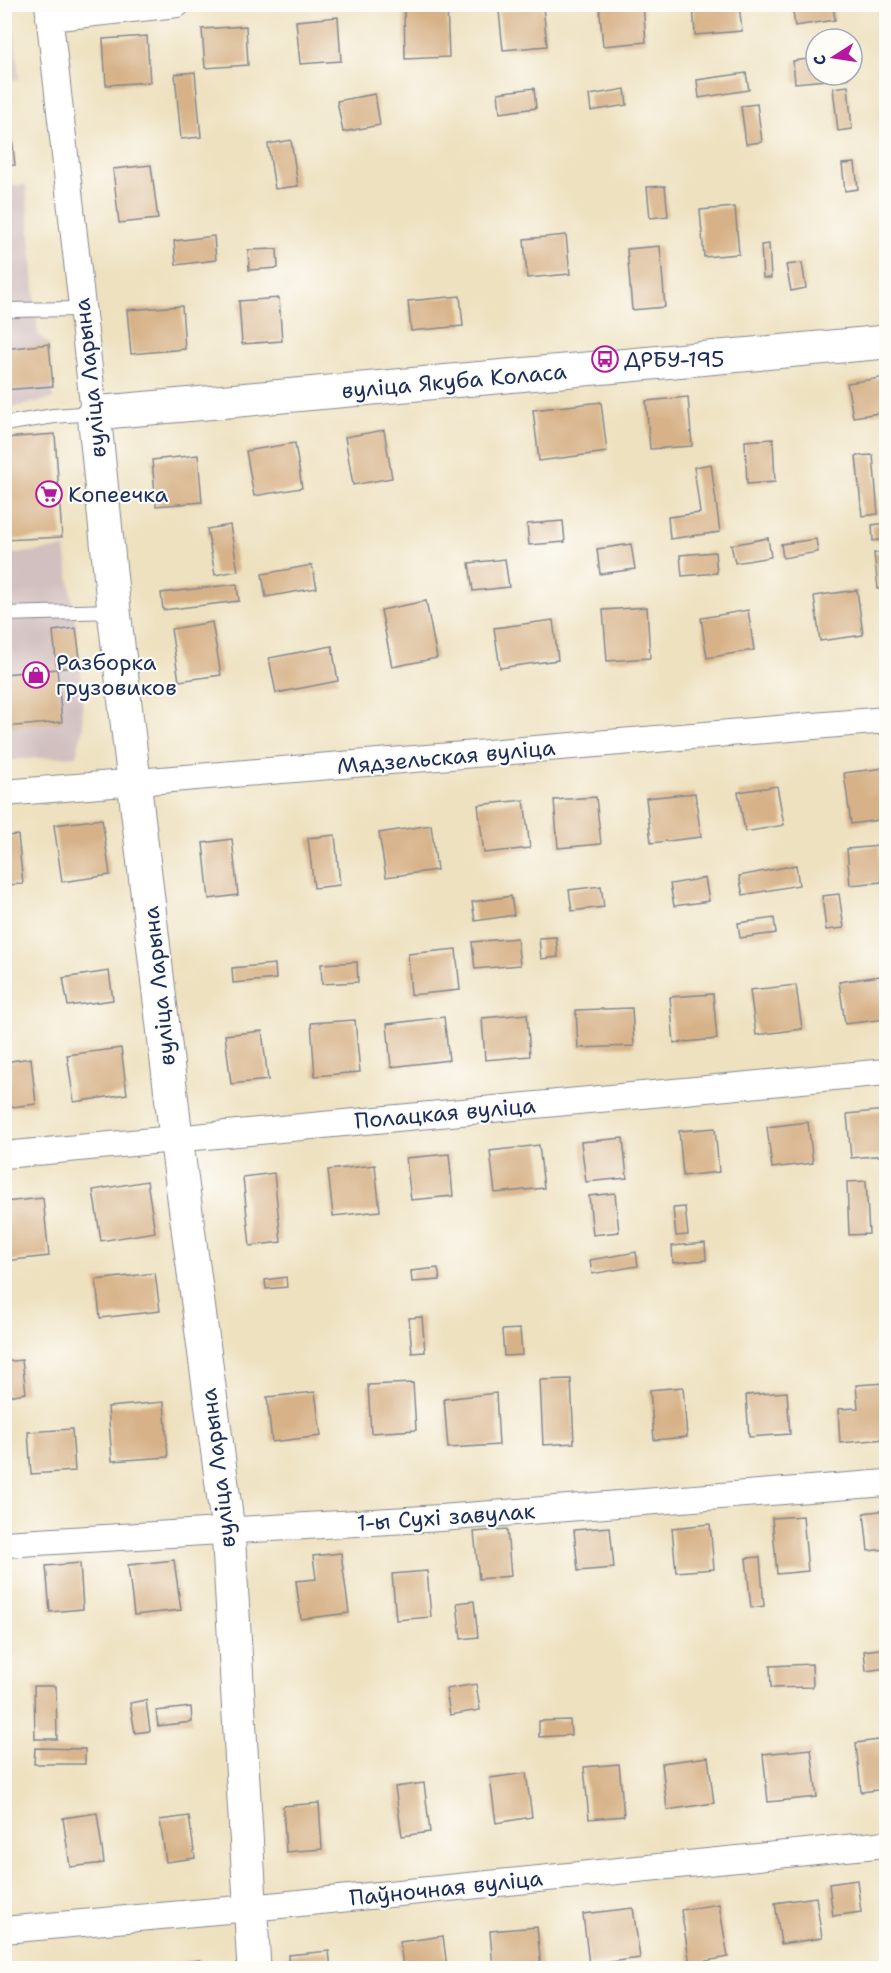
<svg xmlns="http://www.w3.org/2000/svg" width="891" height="1973" viewBox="0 0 891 1973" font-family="'Shantell Sans',sans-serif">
	<rect width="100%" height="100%" fill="#fdfcf7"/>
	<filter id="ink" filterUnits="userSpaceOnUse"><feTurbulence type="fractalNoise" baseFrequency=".0167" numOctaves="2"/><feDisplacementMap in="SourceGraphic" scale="12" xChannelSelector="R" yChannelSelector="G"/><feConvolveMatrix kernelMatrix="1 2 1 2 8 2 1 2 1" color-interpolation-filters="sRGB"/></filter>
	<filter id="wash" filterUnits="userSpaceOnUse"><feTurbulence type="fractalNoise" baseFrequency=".008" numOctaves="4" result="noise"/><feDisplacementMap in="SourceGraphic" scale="24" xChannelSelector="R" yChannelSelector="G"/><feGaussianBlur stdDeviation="1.35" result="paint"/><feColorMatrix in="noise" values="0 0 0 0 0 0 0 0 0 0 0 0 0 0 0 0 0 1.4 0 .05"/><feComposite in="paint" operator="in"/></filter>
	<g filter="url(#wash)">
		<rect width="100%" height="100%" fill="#eee1c0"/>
		<!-- industrial -->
		<path fill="#d2bfc0" d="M4 5H11L19 79 5 81Z
			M26 185 38 334 49 344 53 399 5 409 4 187Z
			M65 548 81 666 83 727 76 756 5 760 4 555Z"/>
		<g id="blocks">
			<!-- building -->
			<path fill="#d7b288" d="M447 4 449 57 405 59 404 6Z
				M599 4H643L646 42 603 46Z
				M693 4H739L742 31 695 35Z
				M792 4H833L835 20 795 26Z
				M543 6 547 46 503 50 499 11Z
				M338 17 341 61 300 64 296 21Z
				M246 26 248 65 205 68 202 29Z
				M147 36 150 82 106 85 103 39Z
				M816 58V75H848V78L795 83 793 61Z
				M195 72 201 137 181 139 175 74Z
				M746 73 749 90 699 98 697 80Z
				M848 86 852 129 838 131 833 88Z
				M534 88 536 108 500 113 498 93Z
				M625 89 627 105 591 111 589 95Z
				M4 90H7L15 165 4 166Z
				M375 94 380 125 343 132 337 101Z
				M757 104 762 142 746 144 741 106Z
				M291 140 298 186 275 189 268 144Z
				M855 163 858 189 845 191 842 164Z
				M151 165 158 219 119 223 113 169Z
				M665 186 668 216 650 218 647 187Z
				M735 207 739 254 704 257 700 210Z
				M566 235 570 274 527 278 524 239Z
				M214 236 216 260 176 265 174 241Z
				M769 244 771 278H763L761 245Z
				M660 246 665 307 632 310 627 249Z
				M277 249 278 268 249 270 248 250Z
				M802 263 806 288 791 291 786 265Z
				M460 296 463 326 411 331 408 301Z
				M279 298 282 341 242 344 239 301Z
				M182 306 185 349 131 354 127 310Z
				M49 344 53 386 4 390V349Z
				M886 377V412L853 417 847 383Z
				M688 397 692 446 650 449 646 401Z
				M601 402 607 452 539 461 533 410Z
				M384 430 392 478 353 485 345 437Z
				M55 434 62 537 4 540V438Z
				M773 439 775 482 747 484 745 441Z
				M295 443 302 488 254 496 246 451Z
				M198 455 202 502 156 506 152 460Z
				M873 455 878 514 862 516 856 456Z
				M711 464 720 532 670 539 668 517 700 513 694 467Z
				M563 521 565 542 529 545 527 524Z
				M886 523V539L873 541 872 525Z
				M230 525 238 571 215 575 207 529Z
				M768 538 771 557 735 563 731 545Z
				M816 539 818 552 783 558 781 544Z
				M631 544 635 569 600 574 597 549Z
				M715 552 717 573 682 576 680 555Z
				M886 552V588L878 589 874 553Z
				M505 559 509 587 473 591 469 563Z
				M312 565 317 588 266 597 262 574Z
				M237 584 239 601 163 610 161 593Z
				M857 590 863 635 820 641 814 596Z
				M426 601 437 658 392 667 381 610Z
				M647 607 650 658 607 661 603 610Z
				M748 610 754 650 707 658 701 618Z
				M553 620 558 660 500 668 494 628Z
				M212 622 221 675 179 681 171 629Z
				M76 628 81 666 57 669 62 722 4 727V674L57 669 53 631Z
				M332 646 338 681 276 693 269 658Z
				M884 768 886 819 851 824 844 773Z
				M777 786 784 825 745 832 738 792Z
				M695 793 701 837 651 843 646 798Z
				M596 797 601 844 558 848 554 800Z
				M524 800 530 848 484 853 478 805Z
				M102 819 110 875 62 882 54 825Z
				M431 825 437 870 386 877 379 833Z
				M18 835 23 884 4 885V836Z
				M335 835 340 885 314 888 308 838Z
				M232 839 238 895 209 899 203 843Z
				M879 846 882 882 850 885 847 849Z
				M796 865 799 885 743 895 739 876Z
				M705 878 709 901 674 906 670 884Z
				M601 886 604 907 572 911 569 890Z
				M839 894 844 928 826 930 822 896Z
				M511 896 514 915 475 921 472 902Z
				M774 918 776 933 740 938 738 923Z
				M556 937 558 957 541 959 539 938Z
				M517 938 520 965 475 969 472 942Z
				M456 949 460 990 411 995 408 954Z
				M357 962 358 982 322 984 321 964Z
				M275 964 276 979 233 983 232 968Z
				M109 971 113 1000 68 1006 63 978Z
				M880 976 886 1019 845 1024 839 982Z
				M796 985 802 1029 756 1035 750 990Z
				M713 994 717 1039 674 1043 670 997Z
				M632 1008 634 1046 578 1048 576 1010Z
				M527 1014 530 1056 485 1060 482 1018Z
				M444 1017 449 1060 391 1067 387 1024Z
				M355 1020 360 1072 315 1076 311 1023Z
				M262 1031 268 1080 231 1084 225 1035Z
				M121 1048 127 1094 74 1102 67 1055Z
				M31 1058 36 1104 4 1108V1062Z
				M886 1110V1155L851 1158 847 1114Z
				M808 1122 813 1163 772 1168 767 1127Z
				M715 1128 719 1172 683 1176 679 1131Z
				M623 1138 627 1178 586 1182 581 1142Z
				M539 1145 544 1188 495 1193 490 1151Z
				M449 1154 453 1196 411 1200 406 1158Z
				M375 1165 380 1211 333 1216 328 1170Z
				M274 1173 281 1242 250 1246 243 1177Z
				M147 1181 155 1232 101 1241 93 1190Z
				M866 1181 869 1234 849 1235 847 1182Z
				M615 1193 619 1232 593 1235 589 1196Z
				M43 1198 49 1256 5 1261 4 1202Z
				M685 1207 688 1235 676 1236 673 1208Z
				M705 1243 706 1260 673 1263 672 1246Z
				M636 1252 638 1266 592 1274 590 1260Z
				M438 1268 440 1280 412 1282 411 1271Z
				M155 1273 160 1311 100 1318 96 1280Z
				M286 1277 287 1287 266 1289 265 1280Z
				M422 1317 425 1352 412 1353 409 1318Z
				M520 1329 522 1355 504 1356 502 1330Z
				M22 1360 26 1393 7 1396 4 1362Z
				M571 1379 574 1443 543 1445 540 1380Z
				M413 1383 416 1430 371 1433 368 1385Z
				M886 1383V1439L840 1443 838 1409 858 1408 856 1385Z
				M683 1387 687 1437 654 1440 650 1390Z
				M315 1392 321 1436 272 1442 267 1397Z
				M787 1392 790 1434 749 1437 746 1395Z
				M496 1393 499 1445 448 1448 444 1399Z
				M164 1402 168 1457 112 1461 108 1407Z
				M72 1429 75 1471 31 1474 28 1432Z
				M886 1510V1549L868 1551 864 1513Z
				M803 1516 808 1571 777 1574 772 1518Z
				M710 1524 714 1569 676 1572 672 1528Z
				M610 1527 614 1568 578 1571 574 1530Z
				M507 1529 511 1576 479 1579 474 1532Z
				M341 1553 349 1613 301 1619 296 1581 316 1579 313 1556Z
				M760 1557 764 1606 751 1608 746 1558Z
				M174 1560 181 1610 134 1615 128 1565Z
				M80 1563 83 1609 50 1612 46 1566Z
				M427 1571 431 1617 396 1620 392 1574Z
				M474 1601 478 1637 461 1639 457 1603Z
				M886 1648V1668L866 1671 864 1651Z
				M812 1664 813 1687 771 1688 770 1666Z
				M476 1684 480 1710 450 1715 446 1689Z
				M34 1686H56L57 1739H35Z
				M146 1700 150 1731 135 1733 130 1703Z
				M191 1707 192 1722 158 1726 156 1711Z
				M570 1720 571 1735 539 1737V1721Z
				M886 1739V1789L861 1792 856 1743Z
				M35 1748 85 1749V1764H34Z
				M811 1749 817 1797 768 1802 763 1754Z
				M708 1757 714 1803 667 1810 662 1763Z
				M619 1764 624 1816 589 1819 584 1767Z
				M526 1773 532 1817 496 1823 490 1778Z
				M424 1783 430 1832 402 1836 395 1787Z
				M319 1803 322 1849 286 1852 283 1806Z
				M97 1813 104 1863 70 1867 63 1818Z
				M189 1816 195 1858 166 1862 160 1820Z
				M857 1880 861 1912 833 1916 829 1884Z
				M882 1888H886V1912H885Z
				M816 1897 822 1938 781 1944 775 1903Z
				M719 1904 728 1957 690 1964 681 1910Z
				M633 1908 640 1958 589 1965 583 1914Z
				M537 1927 541 1968H493L490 1931Z
				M443 1936 447 1968H403L400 1942Z
				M329 1951 331 1968H289L288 1955Z
				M200 1960 201 1968H159V1965Z"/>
		</g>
	</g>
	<g filter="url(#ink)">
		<use href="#blocks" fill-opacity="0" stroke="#84888f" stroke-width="1.5"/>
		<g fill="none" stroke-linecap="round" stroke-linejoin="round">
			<!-- service casing -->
			<g stroke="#84888f" stroke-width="16">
				<path id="service" d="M4 310 82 309
					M4 424 54 416 94 413
					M4 614 114 611"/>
			</g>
			<!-- minor casing -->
			<g stroke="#84888f" stroke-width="28">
				<path id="minor" d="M48 4 94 413
					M49 18 177 4
					M4 793 886 720
					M4 1155 886 1072
					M4 1544 441 1518 886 1483
					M4 1930 250 1908 886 1844"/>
			</g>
			<!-- tertiary casing -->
			<g stroke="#84888f" stroke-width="35">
				<path id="tertiary" d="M254 1968 228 1530 176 1137 114 611 94 413 886 342"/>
			</g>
			<!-- service -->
			<use href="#service" stroke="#fff" stroke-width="14"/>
			<!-- minor -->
			<use href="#minor" stroke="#fff" stroke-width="26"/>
			<!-- tertiary -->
			<use href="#tertiary" stroke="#fff" stroke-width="33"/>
		</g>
	</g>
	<!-- icons -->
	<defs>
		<g id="bus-ring" transform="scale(1.35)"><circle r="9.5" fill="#fdfcf7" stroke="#b5179e" stroke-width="1.5"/><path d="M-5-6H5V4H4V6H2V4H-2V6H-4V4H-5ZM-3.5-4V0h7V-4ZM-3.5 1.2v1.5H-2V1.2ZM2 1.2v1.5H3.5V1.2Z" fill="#b5179e"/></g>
		<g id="supermarket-ring" transform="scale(1.35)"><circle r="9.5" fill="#fdfcf7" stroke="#b5179e" stroke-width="1.5"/><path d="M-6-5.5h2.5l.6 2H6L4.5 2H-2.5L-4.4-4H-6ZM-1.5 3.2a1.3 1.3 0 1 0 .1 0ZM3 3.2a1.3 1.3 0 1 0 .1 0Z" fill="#b5179e"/></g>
		<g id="shop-ring" transform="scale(1.35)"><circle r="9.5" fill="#fdfcf7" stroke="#b5179e" stroke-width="1.5"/><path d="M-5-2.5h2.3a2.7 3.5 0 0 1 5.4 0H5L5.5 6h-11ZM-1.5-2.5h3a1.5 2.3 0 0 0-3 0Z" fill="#b5179e"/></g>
	</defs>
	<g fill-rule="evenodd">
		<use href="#bus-ring" x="605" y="359"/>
		<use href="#supermarket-ring" x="49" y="494"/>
		<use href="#shop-ring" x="36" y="675"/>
	</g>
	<g text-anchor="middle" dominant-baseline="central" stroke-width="4.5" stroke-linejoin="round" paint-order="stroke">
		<!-- poi labels -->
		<g font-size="22" fill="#1b2f5e" stroke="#fdfcf7" text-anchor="start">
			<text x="624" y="359">ДРБУ-195</text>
			<text x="68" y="494">Копеечка</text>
			<text x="56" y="662">Разборка<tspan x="56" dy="25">грузовиков</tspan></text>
		</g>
		<!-- street labels -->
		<g font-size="22" fill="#1b2f5e" stroke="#fdfcf7">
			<text transform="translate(90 378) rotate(-96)">вуліца Ларына</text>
			<text transform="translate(454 381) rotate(-5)">вуліца Якуба Коласа</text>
			<text transform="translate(446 757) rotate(-5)">Мядзельская вуліца</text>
			<text transform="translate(159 986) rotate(-96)">вуліца Ларына</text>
			<text transform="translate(445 1113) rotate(-5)">Полацкая вуліца</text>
			<text transform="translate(218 1468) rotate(-97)">вуліца Ларына</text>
			<text transform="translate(446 1517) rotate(-4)">1-ы Сухі завулак</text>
			<text transform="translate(446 1888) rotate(-6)">Паўночная вуліца</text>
		</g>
	</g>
	<!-- margin -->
	<rect width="891" height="1973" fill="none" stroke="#fdfcf7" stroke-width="24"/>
	<!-- north arrow -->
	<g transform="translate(834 57) rotate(258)"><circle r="28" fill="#fdfcf7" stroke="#a3aaba" stroke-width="1.5"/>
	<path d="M0-4.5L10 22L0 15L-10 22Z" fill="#b5179e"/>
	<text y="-9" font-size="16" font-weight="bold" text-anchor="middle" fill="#1b2f5e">С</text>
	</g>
</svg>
